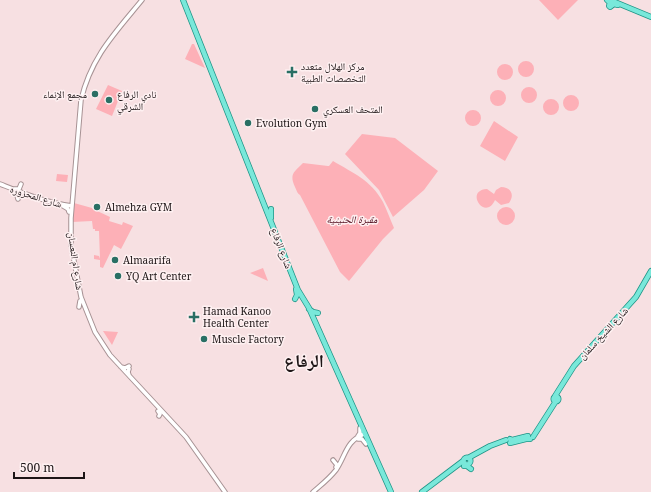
<svg xmlns="http://www.w3.org/2000/svg" width="651" height="492" viewBox="0 0 651 492" font-family="'Noto Serif','Noto Naskh Arabic',serif">
	<rect width="100%" height="100%" fill="#f7e0e2"/>
	<!-- green -->
	<path fill="#fdb0b7" d="M539 0H578L558 20Z
		M192 44H194L205 68 185 59Z
		M518 69a8 8 0 1 1 16 0a8 8 0 1 1-16 0Z
		M497 72a8 8 0 1 1 16 0a8 8 0 1 1-16 0Z
		M108 85 122 91 112 116 96 109Z
		M521 95a8 8 0 1 1 16 0a8 8 0 1 1-16 0Z
		M490 98a8 8 0 1 1 16 0a8 8 0 1 1-16 0Z
		M563 103a8 8 0 1 1 16 0a8 8 0 1 1-16 0Z
		M543 107a8 8 0 1 1 16 0a8 8 0 1 1-16 0Z
		M465 118a8 8 0 1 1 16 0a8 8 0 1 1-16 0Z
		M494 121 518 137 505 161 480 146Z
		M362 134 395 138 438 171 424 190 393 217 379 190 345 154Z
		M333 161C353 173 371 180 383 202 387 210 390 219 394 228L383 239 349 281 340 272 300 195C297 193 297 191 295 187 289 174 294 172 303 163L328 166H329Z
		M57 174 68 175 67 182 56 181Z
		M501 187C511 187 515 195 509 203L501 205 495 200C485 222 464 190 487 189L494 194 496 190Z
		M74 203 92 208 93 209 110 217 109 221 122 225 123 222 133 226 121 249 114 245 103 268 100 267V260L94 259V255L99 256 100 259 99 231H95V229H93L92 221 72 222Z
		M497 216a9 9 0 1 1 18 0a9 9 0 1 1-18 0Z
		M263 268 268 281 250 273Z
		M103 331 118 332 112 345Z"/>
	<g fill="none" stroke-linecap="round" stroke-linejoin="round">
		<!-- secondary casing -->
		<g stroke="#a79294" stroke-width="5.5">
			<path id="secondary" d="M142 0C115 33 91 57 81 100L71 218V245L81 297 95 332 110 355 186 437 225 492
				M0 184C23 193 47 203 72 206
				M14 189H19L21 184
				M13 192 17 195 18 199
				M63 206 68 209 69 212
				M79 307 80 301
				M121 367 125 368 129 366
				M129 375 128 372 129 369
				M158 411 160 414 159 416
				M358 436 360 433V428
				M358 439H362L366 444
				M333 460 337 465 336 467
				M313 492C321 485 329 479 336 470 346 455 346 441 364 434"/>
		</g>
		<!-- primary casing -->
		<g stroke="#1e9486" stroke-width="6">
			<path id="primary" d="M183 0 298 290 309 308 391 492
				M607 0 610 3 609 6 610 7 614 4 618 5
				M610 0 651 17
				M271 209V218
				M295 299 297 295 296 289
				M309 309 313 312 318 313
				M555 396 574 366 636 297 651 271
				M553.5 399a2.5 2.5 0 1 1 5 0a2.5 2.5 0 1 1-5 0Z
				M533 437 556 401
				M510 439 512 440 528 436
				M510 443 526 439H530
				M463.5 461a3.5 3.5 0 1 1 7 0a3.5 3.5 0 1 1-7 0Z
				M468 458 490 446 506 440
				M464 466H467L471 469
				M422 492 463 461"/>
		</g>
		<!-- secondary -->
		<use href="#secondary" stroke="#fff" stroke-width="3.5"/>
		<!-- primary -->
		<use href="#primary" stroke="#79e8da" stroke-width="4.5"/>
	</g>
	<!-- markers -->
	<g fill="#296f64" stroke="#fef0f1" stroke-width="1.5">
		<path d="M290 66h4v4h4v4h-4v4h-4v-4h-4v-4h4z"/>
		<circle cx="95" cy="94" r="4"/>
		<circle cx="109" cy="100" r="4"/>
		<circle cx="315" cy="109" r="4"/>
		<circle cx="248" cy="123" r="4"/>
		<circle cx="97" cy="207" r="4"/>
		<circle cx="115" cy="260" r="4"/>
		<circle cx="118" cy="276" r="4"/>
		<path d="M192 311h4v4h4v4h-4v4h-4v-4h-4v-4h4z"/>
		<circle cx="204" cy="339" r="4"/>
	</g>
	<g text-anchor="middle" dominant-baseline="central" stroke-width="3" stroke-linejoin="round" paint-order="stroke">
		<!-- poi labels -->
		<g font-size="10" fill="#1d1516" stroke="#fef0f1" text-anchor="start">
			<text x="301" y="66">مركز الهلال متعدد<tspan x="301" dy="12">التخصصات الطبية</tspan></text>
			<text x="87" y="94" text-anchor="end">مجمع الإنماء</text>
			<text x="117" y="94">نادي الرفاع<tspan x="117" dy="12">الشرقي</tspan></text>
			<text x="323" y="109">المتحف العسكري</text>
			<text x="256" y="123">Evolution Gym</text>
			<text x="105" y="207">Almehza GYM</text>
			<text x="123" y="260">Almaarifa</text>
			<text x="126" y="276">YQ Art Center</text>
			<text x="203" y="311">Hamad Kanoo<tspan x="203" dy="12">Health Center</tspan></text>
			<text x="212" y="339">Muscle Factory</text>
		</g>
		<!-- street labels -->
		<g font-size="10" fill="#1d1516" stroke="#fef0f1">
			<text transform="translate(36 196) rotate(17)">شارع المحزوره</text>
			<text transform="translate(282 248) rotate(69)">شارع الرفاع</text>
			<text transform="translate(76 261) rotate(82)">شارع ام النعسان</text>
			<text transform="translate(603 333) rotate(-47)">شارع الشيخ سلمان</text>
		</g>
		<!-- park labels -->
		<g font-size="10" font-style="italic" fill="#4e091a" stroke="#fef0f1">
			<text x="352" y="219">مقبرة الحنينية</text>
		</g>
		<!-- town labels -->
		<g font-size="18" font-weight="bold" fill="#1d1516" stroke="#fef0f1">
			<text x="304" y="360">الرفاع</text>
		</g>
	</g>
	<!-- scale -->
	<path d="M14 472v6h70v-6" fill="none" stroke="#1d1516" stroke-width="2"/>
	<text x="20" y="472" font-size="12" fill="#1d1516" stroke="#fef0f1" stroke-width="3" paint-order="stroke">500 m</text>
</svg>
